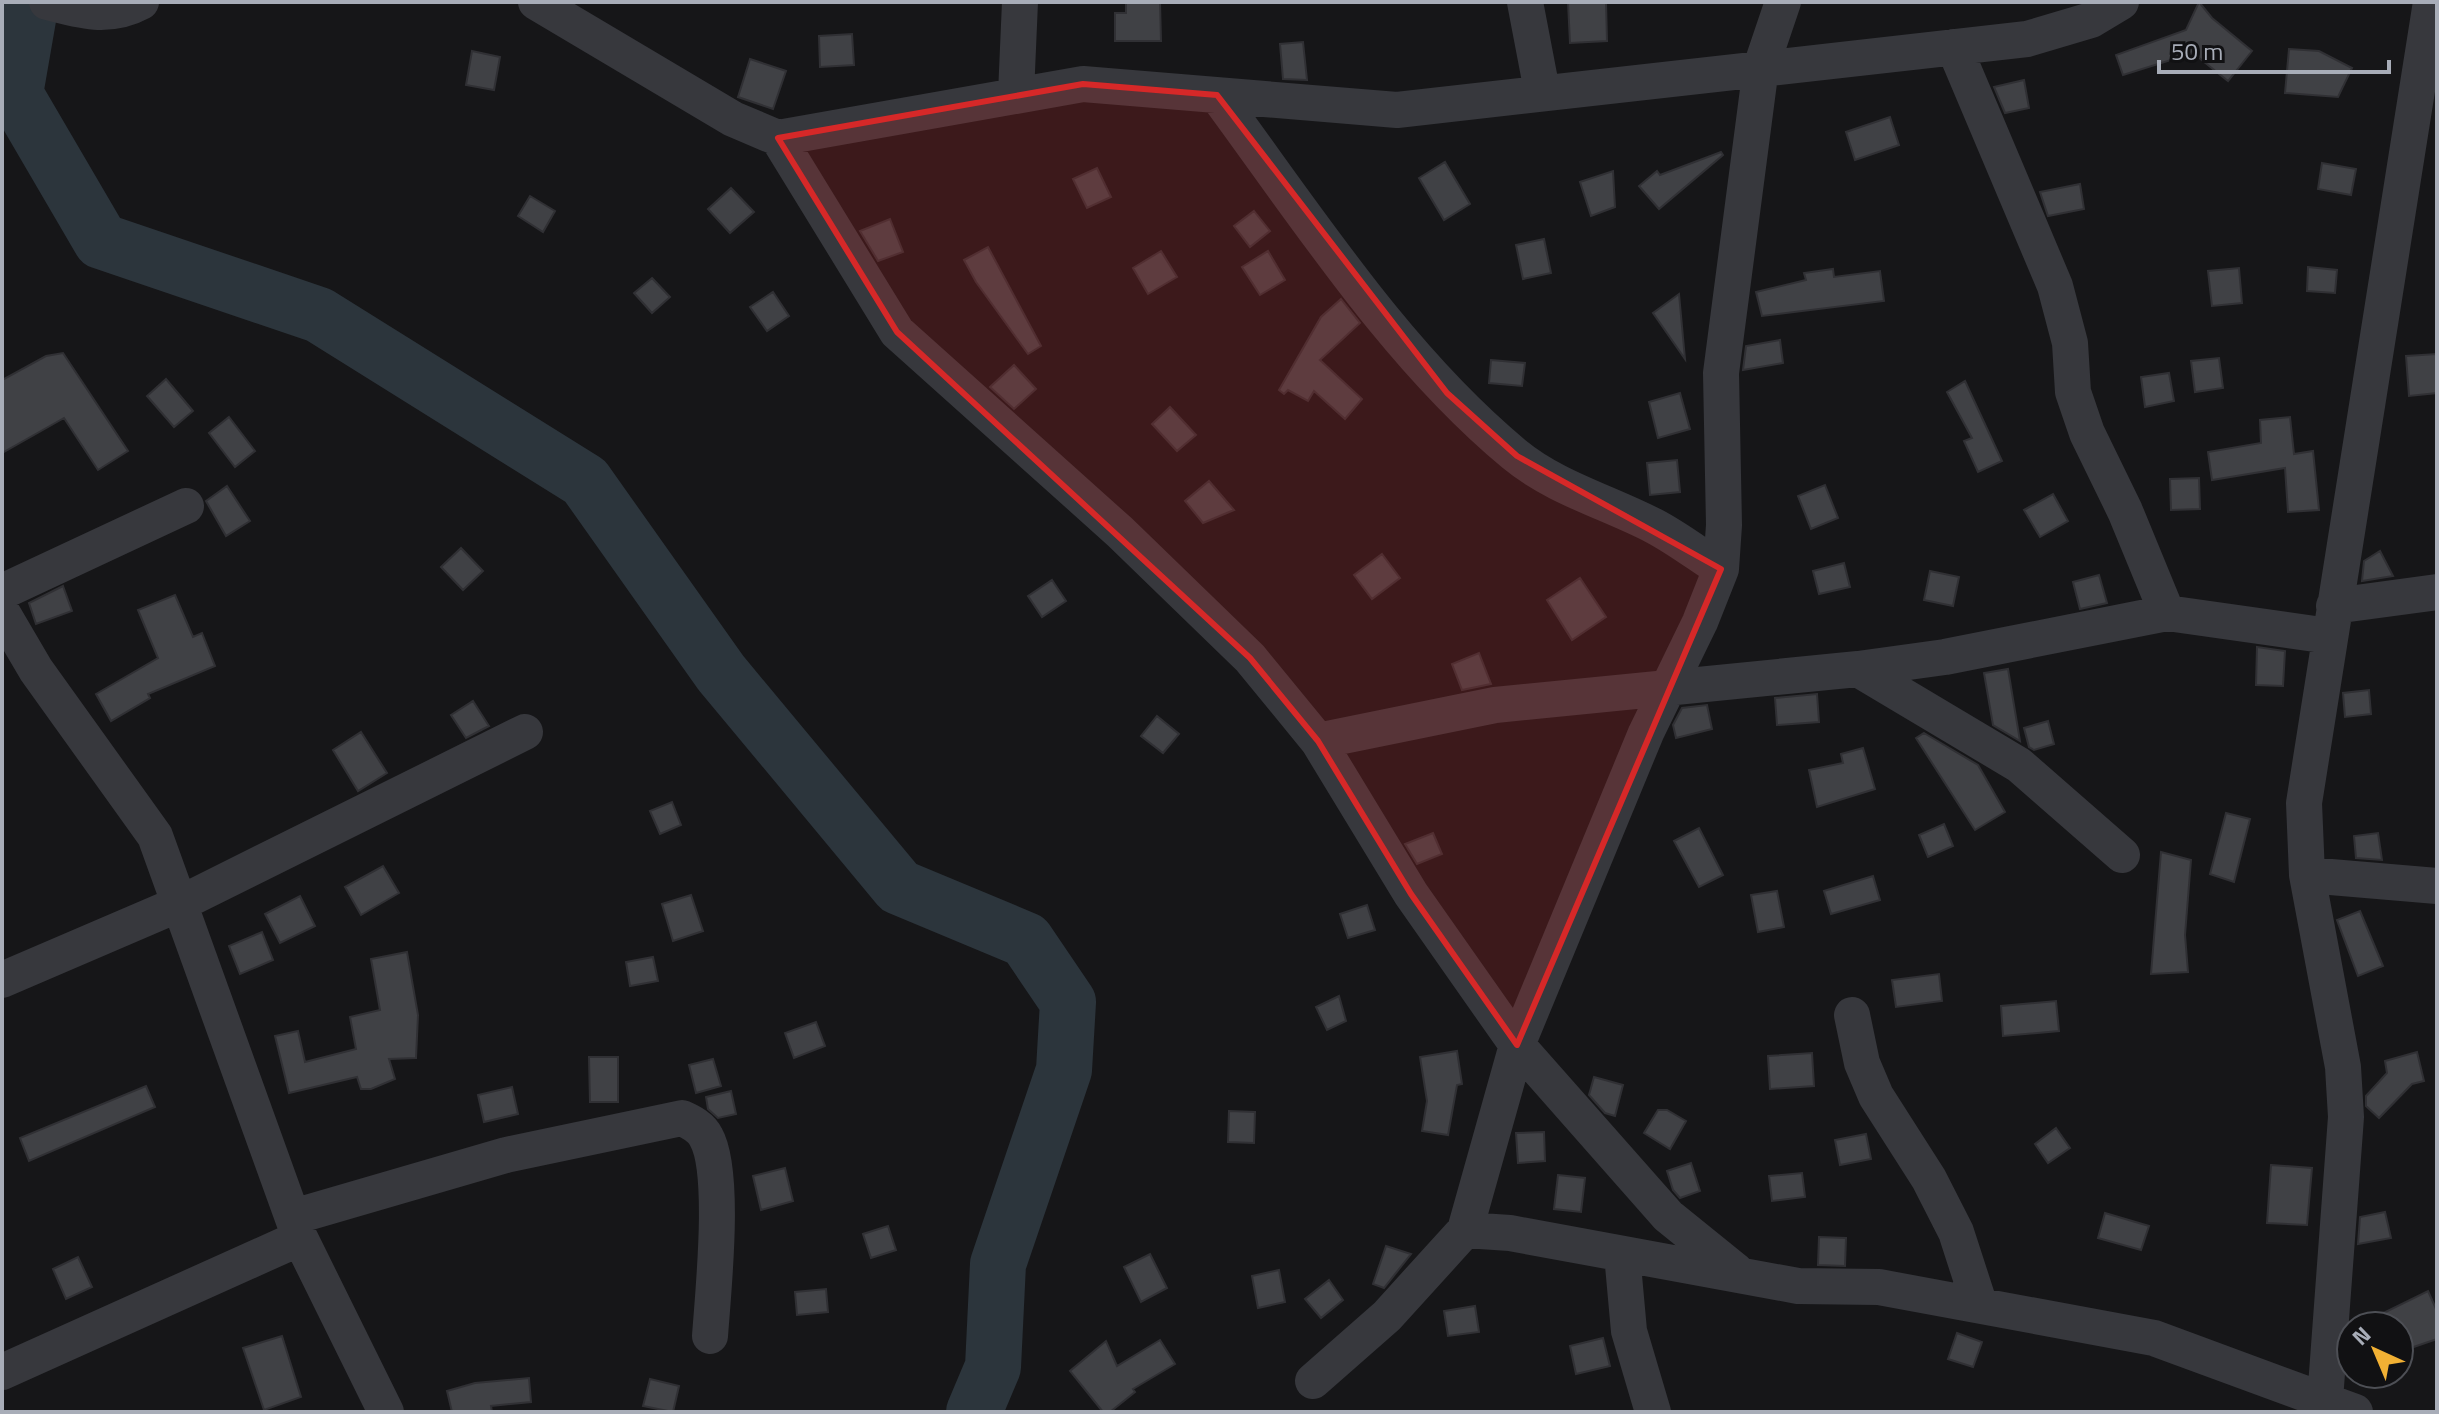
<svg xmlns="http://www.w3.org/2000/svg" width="2439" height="1414" viewBox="0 0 2439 1414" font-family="'Titillium Web',sans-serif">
	<rect width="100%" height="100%" fill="#161618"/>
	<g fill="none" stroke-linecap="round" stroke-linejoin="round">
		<!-- river -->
		<path stroke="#2c353c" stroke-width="56" d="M31 2 15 94 101 241 319 315 585 481 721 673 899 887 1026 940 1068 1002 1064 1070 998 1264 993 1367 974 1412"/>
	</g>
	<!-- building -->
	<path fill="#404145" stroke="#303034" stroke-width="2" d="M1126 2H1160L1161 41H1115V13H1126Z
		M1568 2H1606L1607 41 1570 43Z
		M2199 2 2212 18 2252 51 2228 81 2193 53 2123 75 2116 55 2186 30Z
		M852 34 854 65 820 67 819 36Z
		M1303 42 1307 80 1283 79 1280 44Z
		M2289 49 2319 51 2352 68 2338 97 2285 93Z
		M472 51 500 57 494 90 466 85Z
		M750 59 786 71 773 109 738 97Z
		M2024 80 2029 108 2005 113 1994 87Z
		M1890 117 1899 145 1855 160 1846 132Z
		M1721 152 1723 155 1659 209 1639 186 1657 171 1660 175Z
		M1445 162 1470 204 1444 220 1419 178Z
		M2322 163 2356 169 2351 195 2318 189Z
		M1097 168 1111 197 1087 208 1073 179Z
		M1613 171 1615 207 1591 216 1580 182Z
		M2080 184 2084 209 2048 216 2040 192Z
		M731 188 754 212 730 233 708 209Z
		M530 196 555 211 543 232 518 216Z
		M1254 211 1270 231 1250 247 1234 226Z
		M890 219 903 252 878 261 860 231Z
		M1544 239 1551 273 1523 279 1516 245Z
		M988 247 1041 346 1028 354 976 282 964 260Z
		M1161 251 1177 277 1148 294 1133 268Z
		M1268 251 1285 280 1260 295 1242 267Z
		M2308 267 2337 270 2335 293 2307 291Z
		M2239 268 2242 303 2212 306 2208 271Z
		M1833 269 1834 277 1880 271 1884 301 1762 316 1756 292 1806 280 1804 273Z
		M652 278 670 297 652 313 634 293Z
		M773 292 789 316 767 331 750 307Z
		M1679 294 1685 359 1653 313Z
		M1341 299 1360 323 1320 360 1362 399 1345 419 1314 391 1308 401 1288 390 1284 394 1279 390 1321 317Z
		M1780 340 1783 363 1743 370 1746 346Z
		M63 353 128 451 98 470 64 418 2 453V380L46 356Z
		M2437 354V393L2409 396 2406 356Z
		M2219 358 2223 388 2195 392 2191 361Z
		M1491 360 1525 363 1522 386 1489 383Z
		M1014 365 1036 389 1014 409 990 387Z
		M2169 373 2174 401 2145 407 2141 377Z
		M166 379 193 411 174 427 147 396Z
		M1965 381 2002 461 1978 472 1964 441 1972 438 1947 392Z
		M1680 393 1690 429 1658 438 1649 402Z
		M1170 407 1196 435 1177 451 1152 424Z
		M229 417 255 451 235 467 209 433Z
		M2290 417 2294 454 2313 451 2319 510 2288 512 2285 468 2212 480 2208 452 2261 443 2260 420Z
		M1677 460 1680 492 1650 495 1647 463Z
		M2199 478 2200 509 2171 510 2170 479Z
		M1209 481 1234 510 1203 523 1185 501Z
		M1825 485 1838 518 1811 529 1798 496Z
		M227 486 250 521 226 536 206 501Z
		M2053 494 2068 521 2040 537 2024 510Z
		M461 548 483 571 463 590 441 567Z
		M2380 551 2393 576 2362 581 2364 561Z
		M1382 554 1400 578 1372 599 1354 575Z
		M1844 563 1850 587 1819 594 1813 571Z
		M1930 571 1959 577 1953 606 1924 600Z
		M2099 575 2107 603 2080 609 2073 582Z
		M1580 578 1606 617 1572 640 1547 600Z
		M1052 580 1066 601 1042 617 1028 596Z
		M63 586 72 611 36 624 29 603Z
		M175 595 193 637 202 633 215 666 148 694 150 698 111 721 96 694 158 658 138 610Z
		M2257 647 2285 651 2283 686 2256 685Z
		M1479 653 1491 684 1462 690 1452 664Z
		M2008 669 2020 741 1993 725 1984 673Z
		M2369 690 2371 714 2345 717 2343 693Z
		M1817 694 1819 722 1777 725 1775 698Z
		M473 701 489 726 466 738 451 715Z
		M1707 705 1712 729 1676 738 1673 725 1682 708Z
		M1157 716 1179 734 1163 753 1141 736Z
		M2048 721 2054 744 2034 750 2029 747 2024 728Z
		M361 732 387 773 358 791 333 750Z
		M1924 733 1978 765 2005 812 1975 830 1916 738Z
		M1863 748 1875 789 1817 807 1809 770 1843 763 1841 754Z
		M672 802 681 825 660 834 650 811Z
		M2226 813 2250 819 2234 882 2210 874Z
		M1944 824 1953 846 1928 857 1919 835Z
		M1699 828 1723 875 1699 887 1674 841Z
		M1433 833 1442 854 1417 864 1405 844Z
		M2378 833 2382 860 2356 858 2354 836Z
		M2161 852 2191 860 2185 935 2188 972 2151 974Z
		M383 866 399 893 361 915 345 887Z
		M1873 876 1880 900 1831 914 1824 891Z
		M1777 891 1784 927 1758 932 1751 895Z
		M691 895 703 931 673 941 662 904Z
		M300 896 315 926 280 943 265 914Z
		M1367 905 1375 930 1348 938 1340 914Z
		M2360 911 2383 966 2358 976 2337 920Z
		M262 932 273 960 240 974 229 946Z
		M407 952 418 1015 416 1058 389 1059 395 1079 371 1089H361L357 1077 289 1093 275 1036 298 1031 305 1062 356 1049 350 1017 380 1010 371 959Z
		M653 957 658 981 630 986 626 962Z
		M1939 974 1942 1001 1896 1007 1892 980Z
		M1339 996 1346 1021 1327 1030 1316 1007Z
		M2056 1001 2059 1031 2003 1036 2001 1006Z
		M816 1022 825 1046 794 1058 785 1033Z
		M1457 1051 1462 1084 1457 1085 1448 1135 1422 1131 1427 1101 1420 1057Z
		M2417 1052 2424 1081 2412 1084 2379 1118 2366 1106V1096L2387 1073 2385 1061Z
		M1812 1053 1814 1086 1770 1089 1768 1056Z
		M589 1057H618V1102H590Z
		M713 1059 721 1086 696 1093 689 1065Z
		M1594 1077 1623 1085 1615 1116 1605 1113 1589 1095Z
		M146 1086 155 1107 29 1161 20 1138Z
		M512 1087 518 1114 484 1122 478 1095Z
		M731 1091 736 1114 718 1118 708 1109 706 1097Z
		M1658 1110H1667L1686 1121 1670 1149 1644 1133Z
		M1229 1111 1255 1112 1254 1143 1228 1142Z
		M2056 1128 2070 1148 2048 1163 2035 1144Z
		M1544 1132 1545 1161 1518 1163 1516 1133Z
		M1866 1134 1871 1159 1840 1165 1835 1140Z
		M1691 1163 1700 1191 1680 1198 1673 1190 1667 1171Z
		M2271 1165 2312 1168 2307 1225 2267 1223Z
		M785 1168 793 1201 761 1210 753 1176Z
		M1802 1173 1805 1197 1772 1201 1769 1176Z
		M1558 1175 1585 1178 1581 1212 1554 1209Z
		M2385 1212 2391 1238 2358 1244 2360 1217Z
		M2105 1213 2149 1226 2141 1250 2098 1238Z
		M888 1226 896 1250 871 1258 863 1234Z
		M1819 1237 1846 1238 1845 1266 1818 1265Z
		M1386 1246 1411 1254 1384 1288 1373 1284Z
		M1150 1254 1167 1288 1141 1302 1124 1267Z
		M78 1257 92 1287 66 1299 53 1269Z
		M1279 1270 1285 1302 1258 1308 1252 1276Z
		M1329 1280 1343 1300 1321 1318 1305 1299Z
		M826 1289 828 1312 797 1315 795 1292Z
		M2428 1291 2437 1311V1339L2399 1352V1326H2357Z
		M1475 1306 1479 1332 1448 1336 1444 1311Z
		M1957 1333 1982 1342 1973 1367 1948 1359Z
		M282 1336 301 1397 264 1410 243 1348Z
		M1603 1338 1610 1366 1576 1374 1570 1346Z
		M1160 1340 1175 1364 1133 1389 1135 1392 1110 1412H1103L1070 1371 1106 1341 1117 1366Z
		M529 1378 531 1402 491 1406 492 1412H452L447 1391 475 1383Z
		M650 1379 679 1386 673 1412 643 1406Z"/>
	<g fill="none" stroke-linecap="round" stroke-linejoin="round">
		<!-- street -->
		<path stroke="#37383d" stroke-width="36" d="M47 2C80 11 110 19 141 2
			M536 2 733 119 778 138 1083 84 1397 110 2027 39 2091 20 2121 2
			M1525 2 1542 91
			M1783 2 1761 67 1721 373 1724 525 1721 569 1700 622 1646 733 1517 1045 1465 1230 1510 1233 1798 1286 1879 1287 2154 1338 2355 1412
			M1954 47 2055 286 2070 343 2073 392 2087 433 2125 511 2167 613
			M1016 94 1020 2
			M1217 95C1307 217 1397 357 1514 454 1555 488 1608 502 1654 526 1677 538 1699 555 1721 569
			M778 138 897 332 1120 532 1250 658 1318 741 1411 894 1517 1045 1668 1216 1736 1271
			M2 592 186 506
			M2334 606 2437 592
			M2 612 36 670 155 836 300 1238 386 1412
			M1858 669 2019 765 2122 855
			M1318 741 1495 705 1858 669 1945 657 2167 613 2329 636
			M2307 875 2437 886
			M2 980 179 904 525 732
			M1852 1015 1862 1063 1876 1096 1929 1179 1956 1232 1979 1303
			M293 1217 506 1155 682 1118C691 1122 701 1127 706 1137 726 1172 713 1293 710 1336
			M1622 1254 1629 1331 1653 1412
			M2 1372 300 1238
			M1313 1381 1387 1316 1465 1230
			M2325 1400 2346 1117 2343 1067 2307 875 2304 803 2431 2"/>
	</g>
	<!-- marked area -->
	<path fill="#d62828" fill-opacity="0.2" stroke="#d62828" stroke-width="6" stroke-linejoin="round" d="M1083 84 1217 95 1447 393 1517 456 1721 569 1517 1045 1411 894 1318 741 1250 658 897 332 778 138Z"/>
	<!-- border -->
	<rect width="2439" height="1414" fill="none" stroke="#a8adb8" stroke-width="8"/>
	<!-- north arrow -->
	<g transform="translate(2375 1350) rotate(316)"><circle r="38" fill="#111113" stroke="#4d4f55" stroke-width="2"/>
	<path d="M0-6L14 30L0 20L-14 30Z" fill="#f2b134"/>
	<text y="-12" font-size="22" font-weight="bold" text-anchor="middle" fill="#a8adb8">N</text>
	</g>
	<!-- scale -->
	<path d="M2159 60v12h230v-12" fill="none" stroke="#a8adb8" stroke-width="4"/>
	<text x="2171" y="60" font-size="24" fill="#a8adb8" stroke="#111113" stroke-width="6" paint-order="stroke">50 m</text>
</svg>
